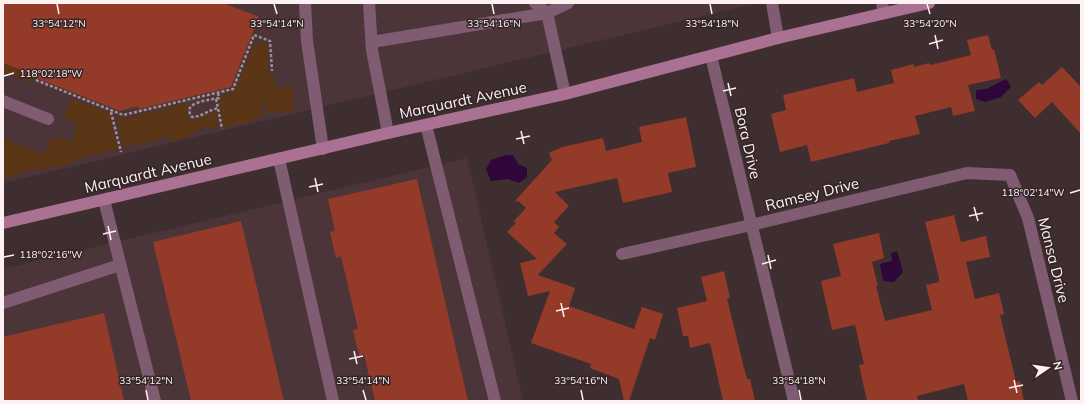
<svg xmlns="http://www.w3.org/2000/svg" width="1084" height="404" viewBox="0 0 1084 404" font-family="Mulish,sans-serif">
	<rect width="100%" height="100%" fill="#3e2e30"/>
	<!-- built -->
	<path fill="#4c3539" d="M3 3H757L3 183Z
		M467 158 523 401H3V269Z"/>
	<!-- green -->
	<path fill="#5a3516" d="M261 41 267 44 269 74 274 75 275 88 292 86 294 110 269 113 265 108 267 105 266 102H262L264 114C250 123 240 124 224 127L218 100 222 99V95L235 91 254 44 261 45Z
		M3 63 24 71V73L33 77 31 83 3 72Z
		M71 99 110 113 118 149 85 157 62 166 23 172 3 180V138L44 154 50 139 55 141 57 136 72 142 78 124 63 118Z
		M192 102 186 110 188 117 193 120 198 119 216 111 219 127 203 128 189 136 172 142 168 140 167 135 161 136 162 140 123 147 115 115 123 119Z"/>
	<!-- water -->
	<path fill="#2f063a" d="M1006 79 1011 87 1001 97 985 102 976 99V90L986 89Z
		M506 155H513L518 164 527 168V177L519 183 508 179 491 181 486 169 491 160Z
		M897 251 903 272 894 282 883 281 880 264 892 261 891 253Z"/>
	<!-- building -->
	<path fill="#933a28" d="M3 3H223L259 17 231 87 139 109 138 106 120 111 24 73V71L3 63Z
		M988 35 992 50 994 49 1001 78 968 85 975 111 953 116 951 107 915 116 920 134 889 141V143L811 162 807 145 780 152 771 114 786 110 783 95 854 78 857 92 894 83 891 70 914 64V67L929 63 930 65 971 55 967 40Z
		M1062 67 1081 87V134L1052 102 1035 118 1018 100 1039 82 1042 85Z
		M686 117 696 167 668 173 672 192 623 203 617 178 555 192 569 206 554 222 559 227 554 233 567 244 538 275 575 288 569 306 634 329 642 307 663 314 655 340 650 338 629 401H624L619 379 590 368 591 364 531 343 550 291 528 296 520 263 537 259 507 232 516 223 514 221 526 208 518 201 514 202 552 160 549 153 562 147 603 138 606 151 642 142 639 127Z
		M417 179 468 401H375L364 354 359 356 353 330 358 329 341 256 336 258 330 232 335 231 328 199Z
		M954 215 961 242 986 236 990 257 966 262 975 299 999 293 1004 314 1000 315 1016 382 1020 381 1024 401H968L964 384 917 396 918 401H867L859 365 864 364 855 325 832 330 821 281 841 276 833 244 879 233 884 258 872 262 878 286H876L885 321 932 310 926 285 939 282V278L925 222Z
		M241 221 284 401H191L153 242Z
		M724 271 730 298H727L744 368 747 379H750L755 401H723L710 343 690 348 688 336H683L677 308 707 301 701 277Z
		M104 313 124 401H3V337Z"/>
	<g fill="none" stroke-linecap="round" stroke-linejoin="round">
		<!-- path -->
		<path stroke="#9f9193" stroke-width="2.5" stroke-dasharray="3 2" stroke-linecap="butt" d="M36 80 123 115 233 89 254 35 270 41 272 71
			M218 93 219 98C210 100 180 102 192 117 201 117 209 110 218 108L222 129
			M216 99 218 108
			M111 112 121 152"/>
		<!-- lane -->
		<path stroke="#7f5c71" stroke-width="12" d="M305 3 307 41 323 149
			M369 3 372 50 388 133
			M535 3 547 13 565 94
			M882 3 884 13
			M372 42 547 13 568 3
			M3 101 48 119
			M426 125 495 401
			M279 159 333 401
			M104 200 155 401
			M3 303 120 265"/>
		<!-- street -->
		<path stroke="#7f5c71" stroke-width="12" d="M772 3 778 38
			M711 56 794 401
			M622 254 751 225 967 173 1010 175 1028 218 1072 401"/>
		<!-- secondary -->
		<path stroke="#aa7193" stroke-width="12" d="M3 223 388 133 565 94 778 38 929 3"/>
	</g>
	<!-- ticks -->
	<path fill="none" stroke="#fdf1f3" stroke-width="1.5" d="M57 4 59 14M274 4 277 14M492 4 494 14M710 4 712 14M927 4 930 14M935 35 938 49M929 44 943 40M4 76 14 73M728 83 731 96M723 91 736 88M521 131 524 144M516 139 530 136M315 178 318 192M309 187 323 184M1070 193 1080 190M974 207 978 221M969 216 983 213M108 226 111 240M103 234 116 231M768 255 771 269M4 257 14 255M762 264 776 260M561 303 564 317M556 311 569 308M354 351 357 364M349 359 363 356M1014 380 1017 393M1009 388 1023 385M146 390 148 400M363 390 366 400M581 390 583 400M799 390 801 400"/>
	<g text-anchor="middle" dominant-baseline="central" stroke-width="3" stroke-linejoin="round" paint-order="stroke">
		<!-- street labels -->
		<g font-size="15" fill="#fdf1f3" stroke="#332426">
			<text transform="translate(463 100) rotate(-12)">Marquardt Avenue</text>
			<text transform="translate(748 143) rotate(77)">Bora Drive</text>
			<text transform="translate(148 173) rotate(-13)">Marquardt Avenue</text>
			<text transform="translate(812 194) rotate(-14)">Ramsey Drive</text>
			<text transform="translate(1054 260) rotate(76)">Mansa Drive</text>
		</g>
	</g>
	<g font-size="10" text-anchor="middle" fill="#fdf1f3" stroke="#332426" stroke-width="3" stroke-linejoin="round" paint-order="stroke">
		<text x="59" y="27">33°54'12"N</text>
		<text x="277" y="27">33°54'14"N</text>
		<text x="494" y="27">33°54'16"N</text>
		<text x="712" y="27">33°54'18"N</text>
		<text x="930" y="27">33°54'20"N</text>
		<text x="51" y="77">118°02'18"W</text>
		<text x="1033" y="196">118°02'14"W</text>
		<text x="51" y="258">118°02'16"W</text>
		<text x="146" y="384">33°54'12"N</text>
		<text x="363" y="384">33°54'14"N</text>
		<text x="581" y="384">33°54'16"N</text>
		<text x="799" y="384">33°54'18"N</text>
	</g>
	<!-- border -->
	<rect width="1084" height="404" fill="none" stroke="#fdf1f3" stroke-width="8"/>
	<!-- north arrow -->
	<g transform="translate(1048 368) rotate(77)" stroke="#332426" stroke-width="3" paint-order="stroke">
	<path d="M0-3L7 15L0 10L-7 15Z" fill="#fdf1f3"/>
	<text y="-6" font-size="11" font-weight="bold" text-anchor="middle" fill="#fdf1f3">N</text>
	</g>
</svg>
